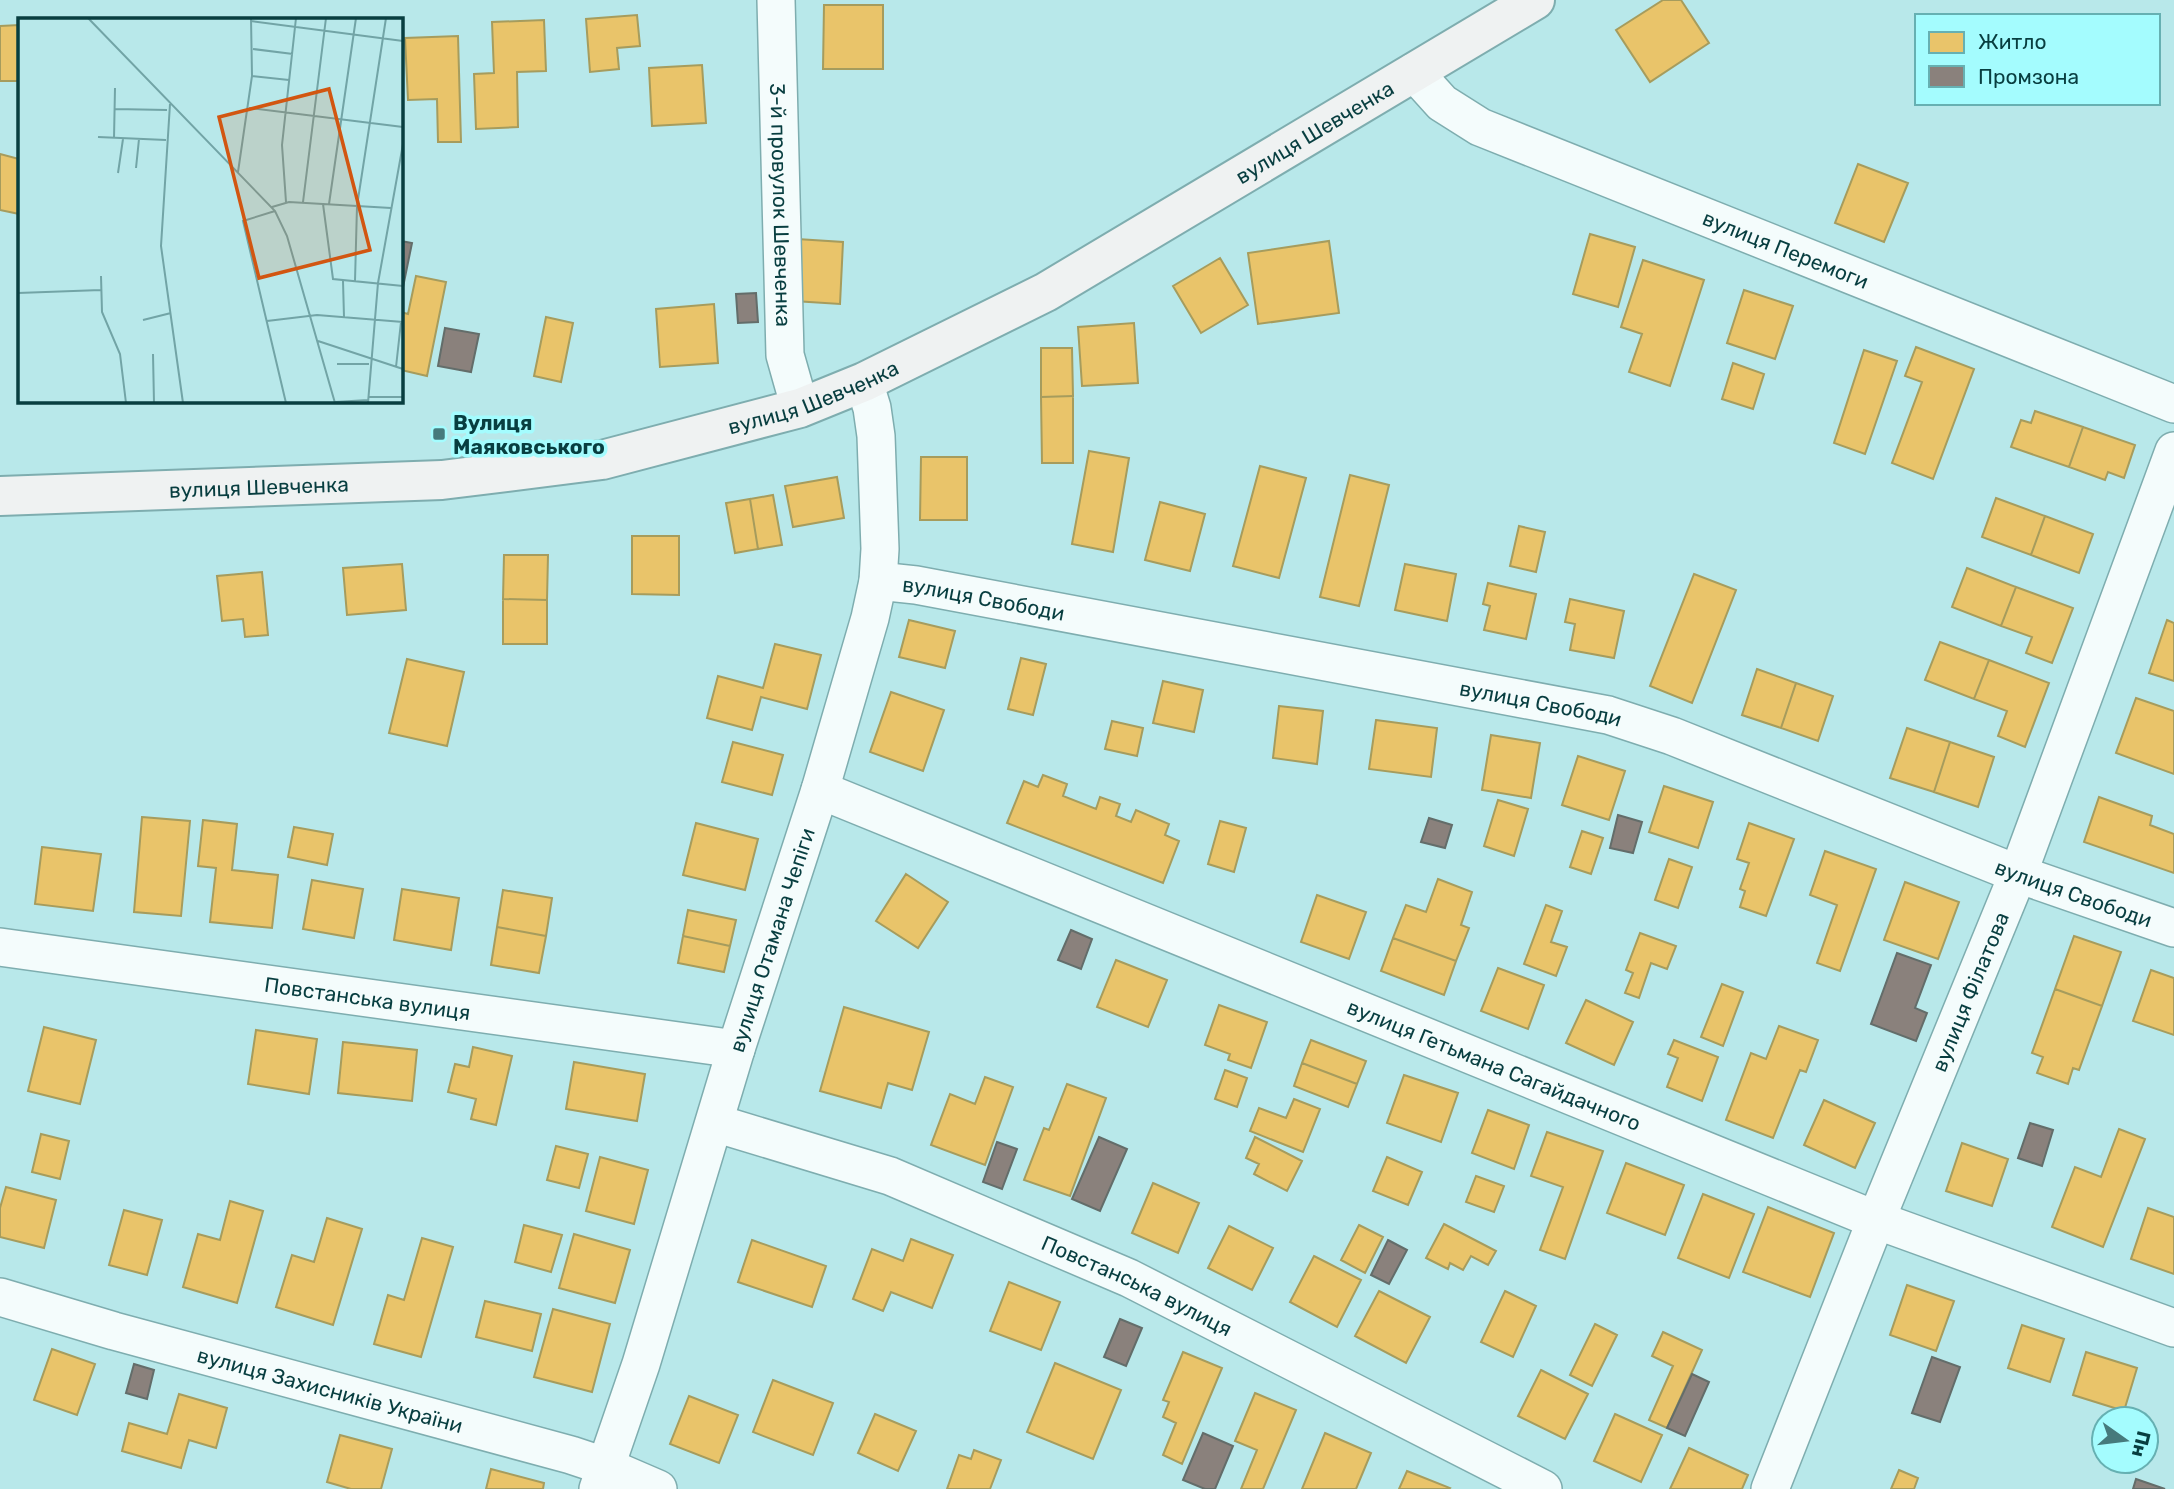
<svg xmlns="http://www.w3.org/2000/svg" width="2174" height="1489" viewBox="0 0 2174 1489" font-family="Rubik,sans-serif">
	<rect width="100%" height="100%" fill="#b8e8ea"/>
	<!-- homes -->
	<path fill="#e9c46a" stroke="#a69c5d" stroke-width="2" d="M1663 0H1681L1709 43 1650 82 1616 30Z
		M824 5H883V69H823Z
		M637 15 640 46 617 48 619 69 590 72 586 19Z
		M544 20 546 71 517 72 518 127 476 129 474 74 494 73 492 22Z
		M19 25V81H0V26Z
		M458 36 461 142H438L437 99 408 100 405 38Z
		M702 65 706 123 652 126 649 68Z
		M0 154 19 159V214L0 210Z
		M1858 164 1908 183 1884 242 1835 223Z
		M1590 234 1635 247 1618 307 1573 294Z
		M797 239 843 242 840 304 794 301Z
		M1329 241 1339 313 1258 324 1248 253Z
		M1220 258 1248 305 1201 333 1173 286Z
		M1643 260 1704 280 1670 386 1629 372 1642 334 1621 327Z
		M416 276 446 282 427 376 401 370V312L408 314Z
		M1744 290 1793 306 1775 359 1727 343Z
		M714 304 718 363 660 367 656 309Z
		M546 317 573 323 561 382 534 376Z
		M1134 323 1138 383 1082 386 1078 327Z
		M1916 347 1974 369 1933 479 1892 463 1922 382 1905 376Z
		M1041 348H1072L1073 396 1041 397Z
		M1864 350 1897 361 1865 454 1834 443Z
		M1733 363 1764 374 1753 409 1722 399Z
		M1073 396V463H1042L1041 397Z
		M2035 411 2083 427 2069 467 2011 447 2021 420 2031 423Z
		M2083 427 2135 445 2124 478 2108 472 2105 480 2069 467Z
		M1089 451 1129 458 1113 552 1072 544Z
		M921 457H967V520H920Z
		M1260 466 1306 478 1279 578 1233 566Z
		M1350 475 1389 485 1359 606 1320 597Z
		M837 477 844 518 793 527 785 486Z
		M773 495 782 545 758 549 750 499Z
		M1996 498 2045 516 2031 555 1982 537Z
		M750 499 758 549 735 553 726 503Z
		M1160 502 1205 514 1190 571 1145 560Z
		M2045 516 2093 534 2079 573 2031 555Z
		M1519 526 1545 532 1536 572 1510 566Z
		M632 536H679V595L632 594Z
		M504 555H548L547 600 503 599Z
		M402 564 406 610 347 615 343 568Z
		M1405 564 1456 574 1447 621 1395 610Z
		M1967 568 2016 587 2001 626 1952 607Z
		M262 572 268 635 245 637 243 619 222 621 217 576Z
		M1694 574 1736 590 1692 703 1650 686Z
		M1488 583 1536 594 1526 639 1484 630 1490 606 1483 604Z
		M2016 587 2073 608 2052 663 2026 653 2032 637 2001 626Z
		M503 599 547 600V644H503Z
		M1570 599 1624 611 1614 658 1570 650 1575 624 1565 622Z
		M909 620 955 631 945 668 899 657Z
		M2167 620 2174 623V681L2149 673Z
		M1940 642 1989 660 1974 699 1925 680Z
		M775 644 821 655 807 709 761 697 752 730 707 718 718 676 763 688Z
		M1021 658 1046 664 1033 715 1008 709Z
		M407 659 464 672 447 746 389 733Z
		M1989 660 2049 683 2025 747 1998 736 2007 711 1974 699Z
		M1757 669 1796 683 1781 728 1742 715Z
		M1163 681 1203 690 1194 732 1153 723Z
		M1796 683 1833 696 1818 741 1781 728Z
		M891 692 944 710 923 771 870 752Z
		M2136 698 2174 711V774L2116 753Z
		M1279 706 1323 711 1317 764 1273 758Z
		M1376 720 1437 728 1431 777 1369 769Z
		M1112 721 1143 728 1137 756 1105 749Z
		M1907 728 1950 742 1934 792 1890 778Z
		M1491 735 1540 743 1531 798 1482 790Z
		M733 742 783 755 772 795 722 782Z
		M1950 742 1994 757 1978 807 1934 792Z
		M1578 756 1625 771 1609 820 1562 805Z
		M1043 775 1067 784 1063 796 1096 809 1100 797 1120 804 1116 816 1131 822 1136 810 1169 824 1165 835 1179 841 1163 883 1007 823 1024 781 1038 787Z
		M1664 786 1713 802 1698 848 1649 832Z
		M2099 797 2152 816 2150 825 2174 834V873L2084 842Z
		M1498 800 1528 809 1514 856 1484 846Z
		M142 817 190 821 181 916 134 912Z
		M203 820 237 824 232 870 278 875 272 928 210 922 216 868 198 866Z
		M1220 821 1246 828 1234 872 1208 864Z
		M696 823 758 839 745 890 683 875Z
		M1749 823 1794 839 1766 916 1740 907 1745 891 1740 889 1749 863 1737 859Z
		M294 827 333 834 327 865 288 857Z
		M1582 831 1603 838 1591 874 1570 867Z
		M42 847 101 854 93 911 35 904Z
		M1825 851 1876 869 1840 971 1817 963 1837 905 1810 895Z
		M1669 859 1692 867 1678 908 1655 900Z
		M906 874 948 902 918 948 876 921Z
		M1438 879 1472 892 1461 925 1469 928 1456 961 1393 938 1406 905 1426 912Z
		M312 880 363 889 354 938 303 929Z
		M1905 882 1959 902 1938 959 1884 940Z
		M402 889 459 898 451 950 394 940Z
		M503 890 552 898 546 936 497 927Z
		M1317 895 1366 912 1349 959 1301 942Z
		M1546 905 1562 911 1551 942 1567 947 1556 976 1524 964Z
		M688 910 736 920 730 946 683 936Z
		M497 927 546 936 539 973 491 965Z
		M1640 933 1676 946 1667 969 1651 963 1639 998 1625 993 1633 973 1626 970Z
		M683 936 730 946 724 972 678 963Z
		M2074 936 2121 952 2102 1006 2055 989Z
		M1393 938 1456 961 1444 995 1381 971Z
		M1116 960 1167 980 1148 1027 1097 1007Z
		M1498 968 1544 985 1528 1029 1481 1011Z
		M2151 970 2174 978V1035L2133 1021Z
		M1722 984 1743 992 1723 1046 1701 1037Z
		M2055 989 2102 1006 2079 1070 2073 1068 2068 1084 2037 1073 2043 1057 2032 1053Z
		M1586 1000 1633 1022 1614 1065 1566 1043Z
		M1219 1005 1267 1022 1251 1068 1228 1060 1230 1054 1205 1045Z
		M844 1007 929 1032 912 1090 888 1083 881 1108 820 1091Z
		M1779 1026 1818 1040 1806 1072 1800 1070 1773 1138 1726 1120 1751 1053 1766 1059Z
		M44 1027 96 1040 80 1104 28 1091Z
		M256 1030 317 1039 309 1094 248 1084Z
		M1311 1040 1366 1061 1357 1084 1302 1063Z
		M1674 1040 1718 1057 1702 1101 1667 1087 1678 1058 1668 1054Z
		M343 1042 417 1050 412 1101 338 1093Z
		M473 1047 512 1056 496 1125 471 1119 476 1099 448 1092 455 1064 469 1067Z
		M574 1062 645 1074 637 1121 566 1109Z
		M1302 1063 1357 1084 1348 1107 1294 1086Z
		M1225 1070 1247 1078 1237 1107 1215 1099Z
		M1404 1075 1458 1093 1441 1142 1387 1123Z
		M985 1077 1013 1087 985 1165 931 1145 950 1094 975 1104Z
		M1067 1084 1106 1098 1070 1196 1024 1180 1044 1128 1049 1130Z
		M1294 1099 1320 1109 1303 1152 1250 1131 1259 1108 1286 1118Z
		M1824 1100 1875 1123 1855 1168 1804 1145Z
		M1488 1110 1529 1125 1514 1169 1472 1153Z
		M2119 1129 2145 1139 2103 1247 2052 1227 2075 1167 2101 1177Z
		M1547 1132 1603 1151 1565 1259 1540 1250 1563 1187 1531 1176Z
		M41 1134 69 1141 60 1179 32 1172Z
		M1255 1137 1302 1161 1287 1191 1254 1174 1259 1164 1246 1158Z
		M1962 1143 2008 1159 1992 1206 1946 1191Z
		M556 1146 588 1154 579 1188 547 1180Z
		M600 1157 648 1170 634 1224 586 1211Z
		M1387 1157 1422 1172 1408 1205 1373 1191Z
		M1626 1163 1684 1185 1665 1235 1607 1213Z
		M1476 1176 1504 1186 1494 1212 1466 1202Z
		M1153 1183 1199 1203 1178 1253 1132 1233Z
		M6 1187 56 1200 44 1248 0 1237V1208Z
		M1703 1194 1754 1214 1729 1278 1678 1258Z
		M230 1201 263 1211 237 1303 183 1287 198 1234 220 1240Z
		M1768 1207 1834 1233 1810 1297 1743 1272Z
		M2148 1208 2174 1217V1274L2131 1259Z
		M124 1210 162 1220 147 1275 109 1265Z
		M327 1218 362 1229 333 1325 276 1307 292 1255 314 1262Z
		M1444 1224 1496 1251 1488 1265 1471 1256 1463 1270 1450 1263 1448 1269 1426 1258Z
		M524 1225 562 1235 551 1272 515 1262Z
		M1359 1225 1383 1237 1365 1273 1341 1260Z
		M1229 1226 1273 1248 1252 1290 1208 1268Z
		M574 1234 630 1250 615 1303 559 1288Z
		M422 1238 453 1247 421 1357 374 1344 388 1295 404 1300Z
		M911 1239 953 1255 932 1308 891 1292 883 1311 853 1299 872 1249 903 1261Z
		M752 1240 826 1266 812 1307 738 1282Z
		M1314 1256 1361 1280 1337 1327 1290 1302Z
		M1009 1282 1060 1302 1041 1350 990 1331Z
		M1907 1285 1954 1301 1936 1351 1890 1335Z
		M1379 1291 1430 1317 1406 1363 1355 1336Z
		M1505 1291 1536 1306 1513 1357 1481 1342Z
		M485 1301 541 1314 532 1351 476 1337Z
		M553 1309 610 1324 592 1392 534 1377Z
		M1595 1324 1617 1335 1592 1386 1570 1375Z
		M2022 1325 2064 1339 2050 1382 2008 1368Z
		M1663 1332 1702 1350 1667 1428 1649 1420 1673 1366 1652 1356Z
		M52 1349 95 1364 77 1415 34 1400Z
		M1183 1352 1222 1368 1182 1464 1163 1455 1176 1423 1163 1417 1169 1402 1163 1400Z
		M2086 1352 2137 1368 2124 1411 2073 1395Z
		M1055 1363 1121 1390 1093 1459 1027 1432Z
		M1541 1370 1588 1394 1565 1439 1518 1416Z
		M773 1380 833 1403 813 1455 753 1432Z
		M1255 1393 1296 1410 1263 1489H1241L1257 1450 1235 1441Z
		M179 1394 227 1408 216 1448 189 1440 181 1468 122 1451 129 1423 167 1434Z
		M689 1396 738 1415 719 1463 670 1444Z
		M875 1414 916 1431 898 1471 858 1453Z
		M1615 1414 1662 1435 1641 1482 1594 1461Z
		M1325 1433 1371 1453 1356 1489H1302Z
		M340 1435 392 1449 381 1489H351L327 1482Z
		M1689 1448 1748 1475 1742 1489H1670Z
		M974 1450 1001 1460 990 1489H947L959 1455 971 1459Z
		M491 1469 544 1483 543 1489H486Z
		M1899 1470 1918 1478 1914 1489H1891Z
		M1407 1471 1450 1488 1449 1489H1399Z"/>
	<!-- industry -->
	<path fill="#8a817c" stroke="#636d6a" stroke-width="2" d="M401 241 412 243 402 292H401Z
		M756 293 758 322 738 323 736 294Z
		M445 328 479 334 471 372 438 366Z
		M1618 815 1642 822 1633 853 1610 848Z
		M1429 818 1452 825 1445 848 1421 842Z
		M1071 930 1092 939 1081 969 1058 960Z
		M1897 953 1931 965 1915 1008 1927 1013 1916 1041 1871 1024Z
		M2030 1123 2053 1130 2042 1166 2018 1158Z
		M1099 1137 1127 1149 1100 1211 1072 1199Z
		M997 1142 1017 1149 1002 1189 983 1182Z
		M1388 1240 1407 1250 1389 1284 1371 1275Z
		M1120 1319 1142 1328 1126 1366 1104 1357Z
		M1932 1357 1960 1367 1940 1422 1912 1413Z
		M134 1364 154 1370 147 1399 126 1393Z
		M1692 1374 1709 1382 1685 1436 1667 1428Z
		M1203 1433 1233 1446 1215 1489H1205L1183 1480Z
		M2136 1479 2165 1489H2133Z"/>
	<g fill="none" stroke-linecap="round" stroke-linejoin="round">
		<!-- minor casing -->
		<g stroke="#7eadaf" stroke-width="40">
			<g id="minor">
				<path id="s1" d="M776 0 785 355 800 408"/>
				<path id="s2" d="M1414 72 1442 103 1480 127 2174 404"/>
				<path id="s3" d="M878 581 916 585 1608 715 1672 736 2018 874 2174 928"/>
				<path id="s4" d="M820 790 1876 1220 2174 1328"/>
				<path id="s5" d="M0 947 736 1049"/>
				<path id="s6" d="M715 1123 890 1176 1129 1278 1543 1489"/>
				<path id="s7" d="M0 1297 114 1331 571 1455 607 1467 658 1489"/>
				<path id="s8" d="M598 1489 641 1364 736 1049 820 790 870 618 878 581 880 549 876 436 872 408 864 382"/>
				<path id="s9" d="M1770 1489 1876 1220 2018 874 2174 451"/>
			</g>
		</g>
		<!-- secondary casing -->
		<g stroke="#7eadaf" stroke-width="42">
			<g id="secondary">
				<path id="s10" d="M0 496 442 480 602 460 800 408 864 382 1046 292 1535 0"/>
			</g>
		</g>
		<!-- minor -->
		<use href="#minor" stroke="#f4fcfc" stroke-width="37"/>
		<!-- secondary -->
		<use href="#secondary" stroke="#eff2f2" stroke-width="38"/>
	</g>
	<!-- markers -->
	<rect fill="#467a7c" stroke="#a4fcfe" stroke-width="2.5" x="432" y="427" width="14" height="14" rx="3.5"/>
	<g text-anchor="middle" dominant-baseline="central" stroke-width="7" stroke-linejoin="round" paint-order="stroke">
		<!-- street labels -->
		<g font-size="21" fill="#083e40" stroke="#a4fcfe">
			<text stroke="none"><textPath href="#s10" startOffset="1393">вулиця Шевченка</textPath></text>
			<text stroke="none"><textPath href="#s1" startOffset="205">3-й провулок Шевченка</textPath></text>
			<text stroke="none"><textPath href="#s2" startOffset="416">вулиця Перемоги</textPath></text>
			<text stroke="none"><textPath href="#s10" startOffset="824">вулиця Шевченка</textPath></text>
			<text stroke="none"><textPath href="#s10" startOffset="259">вулиця Шевченка</textPath></text>
			<text stroke="none"><textPath href="#s3" startOffset="107">вулиця Свободи</textPath></text>
			<text stroke="none"><textPath href="#s3" startOffset="674">вулиця Свободи</textPath></text>
			<text stroke="none"><textPath href="#s3" startOffset="1241">вулиця Свободи</textPath></text>
			<text stroke="none"><textPath href="#s8" startOffset="576">вулиця Отамана Чепіги</textPath></text>
			<text stroke="none"><textPath href="#s9" startOffset="536">вулиця Філатова</textPath></text>
			<text stroke="none"><textPath href="#s5" startOffset="371">Повстанська вулиця</textPath></text>
			<text stroke="none"><textPath href="#s4" startOffset="728">вулиця Гетьмана Сагайдачного</textPath></text>
			<text stroke="none"><textPath href="#s6" startOffset="453">Повстанська вулиця</textPath></text>
			<text stroke="none"><textPath href="#s7" startOffset="343">вулиця Захисників України</textPath></text>
		</g>
		<!-- poi labels -->
		<g font-size="21" font-weight="bold" fill="#083e40" stroke="#a4fcfe" text-anchor="start">
			<text x="453" y="422">Вулиця<tspan x="453" dy="24">Маяковського</tspan></text>
		</g>
	</g>
	<!-- overview -->
	<g transform="translate(18 18)">
		<rect width="385" height="385" fill="#b8e8ea"/>
		<path fill="none" stroke="#72a4a6" stroke-width="2" d="M70 0 257 193 269 218 317 385M233 3 385 23M235 31 275 36M234 58 271 62M152 86 143 228 165 385M231 90 385 109M97 91 149 92M80 119 148 122M96 120 97 70M118 150 121 121M220 154 234 58 233 0M100 155 105 121M268 184 264 127 278 0M285 184 308 0M305 186 315 261 385 268M311 186 338 0M254 189 271 184 373 190M257 193 225 203 268 385M83 258 84 294 102 336 108 385M325 263 326 299M337 263 339 188 368 0M0 275 83 272M125 302 153 295M249 303 299 297 385 304M300 323 385 351M135 336 136 385M319 346H351M378 349 383 304M351 379H385M317 384 350 382M350 385 360 265 385 126"/>
		<path fill="#d25611" fill-opacity="0.15" stroke="#d25611" stroke-width="3.5" d="M311 71 352 232 241 260 201 99Z"/>
		<rect width="385" height="385" fill="none" stroke="#083e40" stroke-width="3.5"/>
	</g>
	<!-- legend -->
	<rect x="1915" y="14" width="245" height="91" fill="#a4fcfe" stroke="#66b0b2" stroke-width="2"/>
	<rect x="1929" y="32" width="35" height="21" fill="#e9c46a" stroke="#66b0b2" stroke-width="2"/>
	<text x="1978" y="49" font-size="21" fill="#083e40">Житло</text>
	<rect x="1929" y="66" width="35" height="21" fill="#8a817c" stroke="#66b0b2" stroke-width="2"/>
	<text x="1978" y="84" font-size="21" fill="#083e40">Промзона</text>
	<!-- north arrow -->
	<g transform="translate(2125 1440) rotate(104)"><circle r="33" fill="#a4fcfe" stroke="#66b0b2" stroke-width="2"/>
	<path d="M0-5L12 26L0 18L-12 26Z" fill="#467a7c"/>
	<text y="-10" font-size="19" font-weight="bold" text-anchor="middle" fill="#083e40">Пн</text>
	</g>
</svg>
